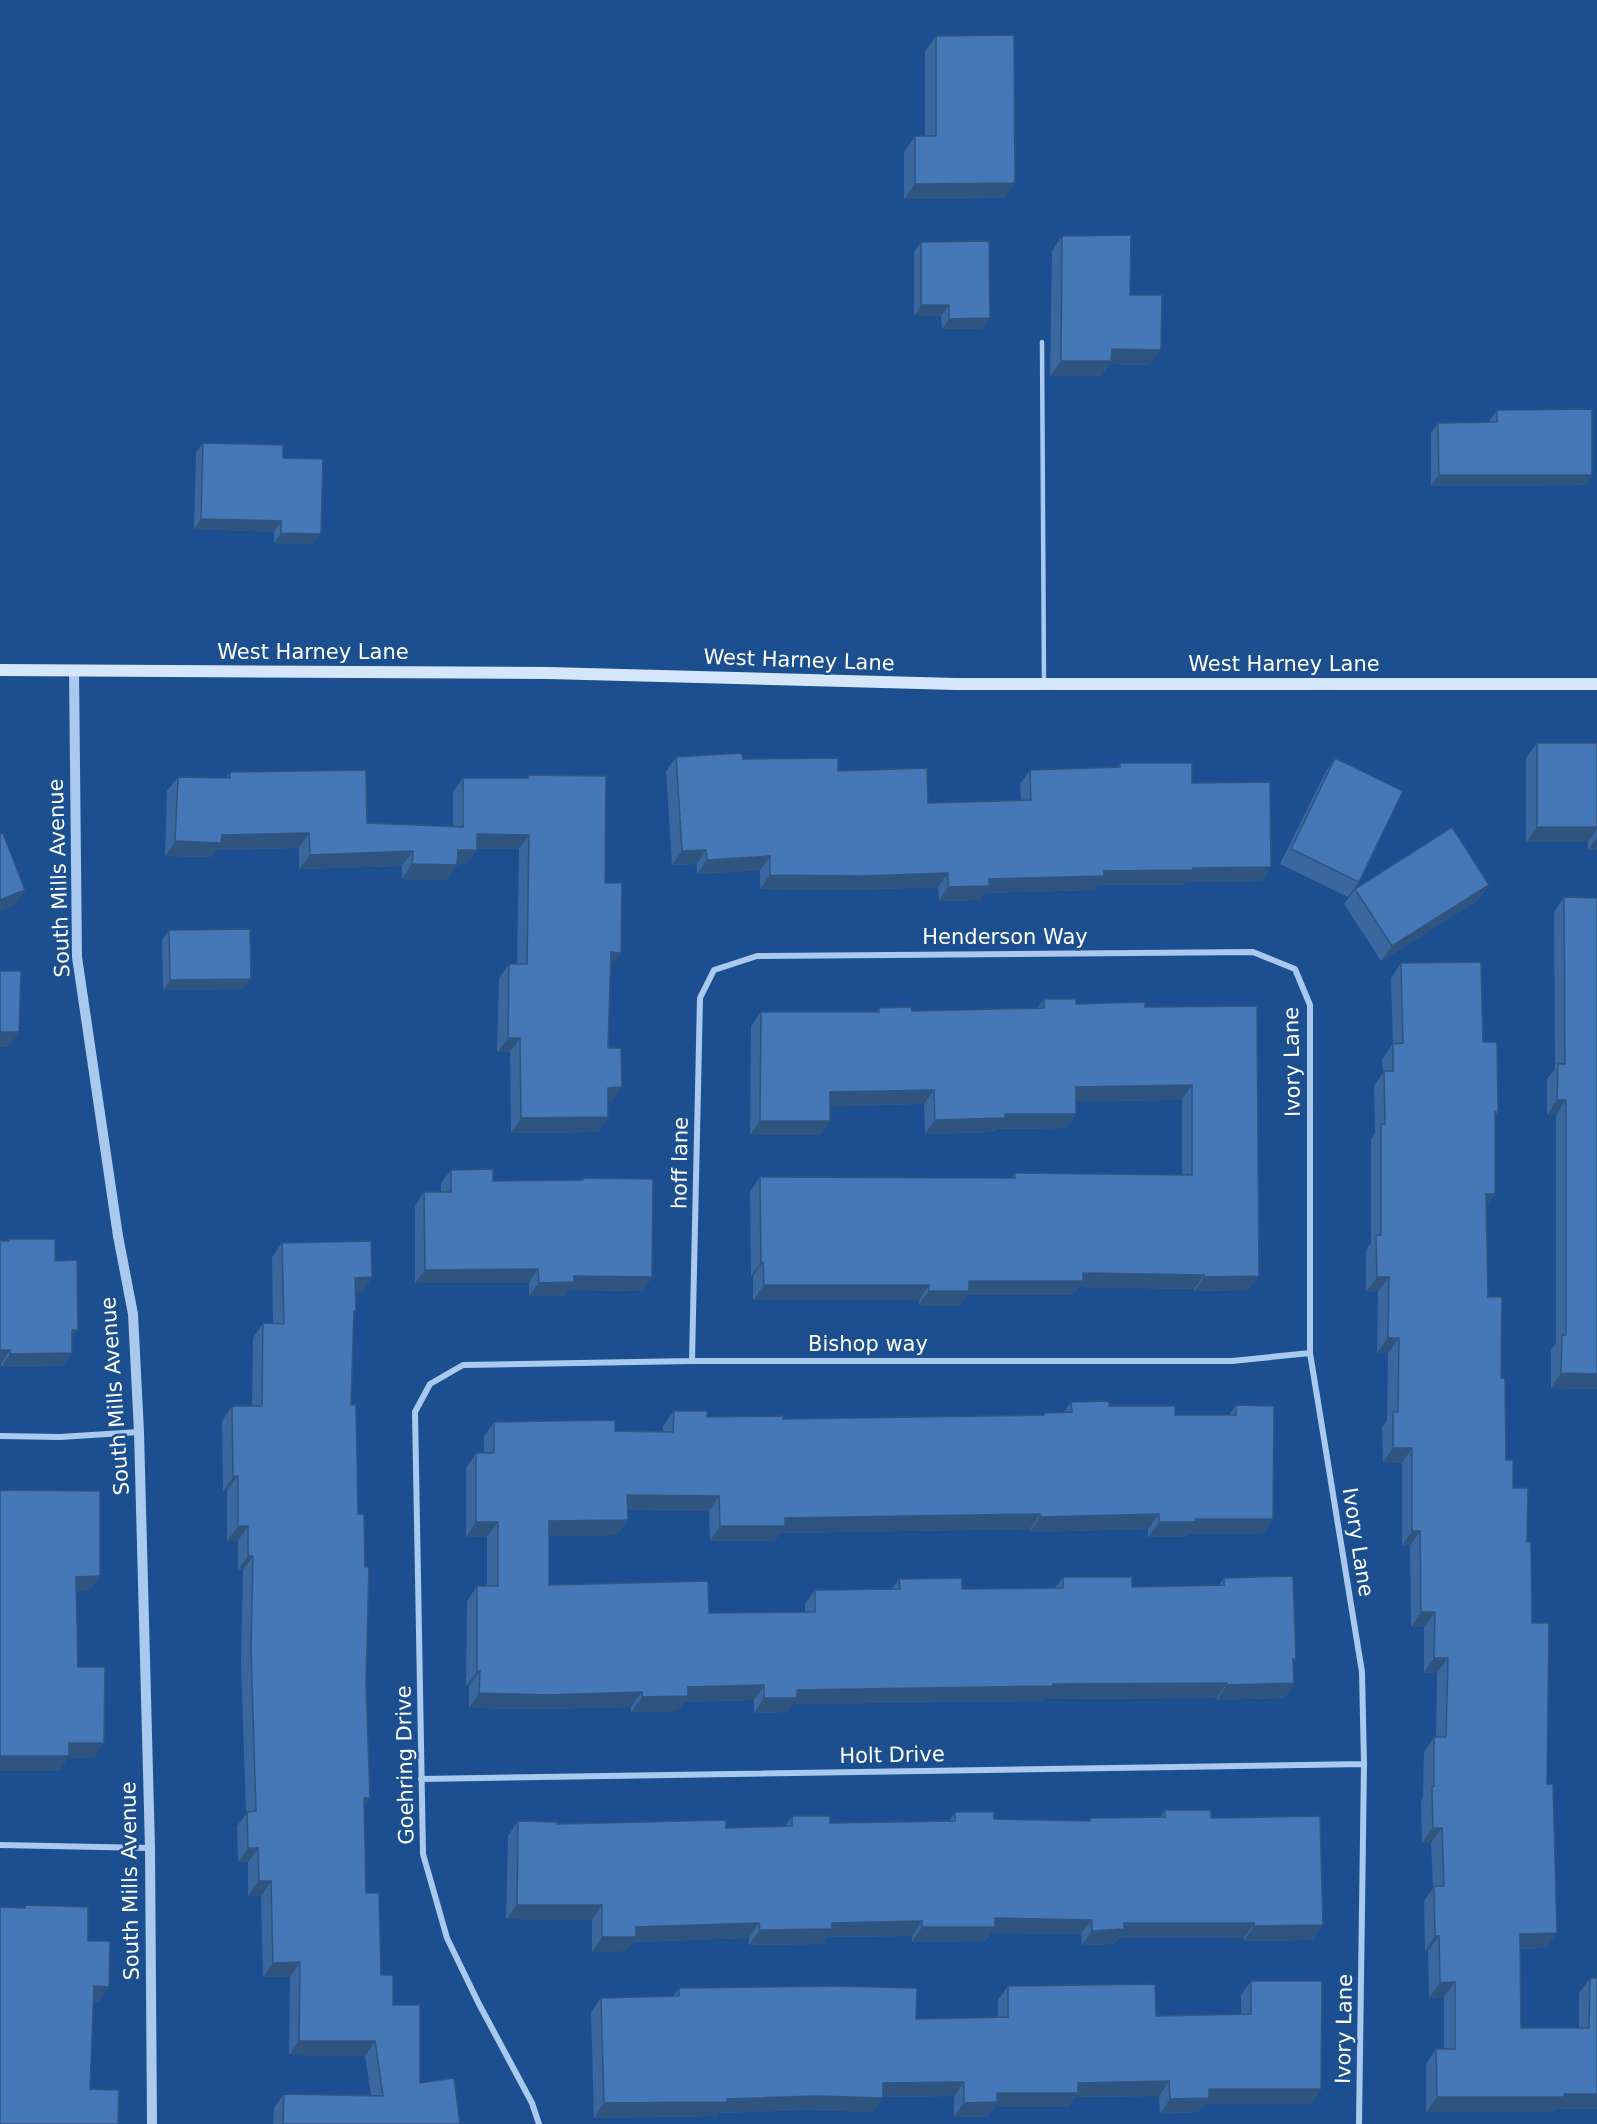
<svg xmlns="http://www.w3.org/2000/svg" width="1597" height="2124" viewBox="0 0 1597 2124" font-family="'DejaVu Sans',sans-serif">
	<rect width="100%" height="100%" fill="#1b4f8f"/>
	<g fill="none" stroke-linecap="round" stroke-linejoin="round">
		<!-- service -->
		<path stroke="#a9c9ee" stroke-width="4.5" d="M1042 342 1044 684"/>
		<!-- minor -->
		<path stroke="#a9c9ee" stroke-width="6" d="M692 1361 700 998 714 970 757 956 1253 952 1295 969 1310 1005V1353L1362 1672 1364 1764 1359 2124
			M0 1436 60 1437 139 1432
			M421 1779 1364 1764
			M0 1845 150 1848
			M539 2124 532 2103 479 2004 447 1938 423 1854 415 1412 430 1384 463 1365 692 1361H1232L1310 1353"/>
		<!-- tertiary -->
		<path stroke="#a9c9ee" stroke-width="10" d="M74 670 77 957 118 1236 133 1314 139 1432 150 1848 152 2124"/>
		<!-- secondary -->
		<path stroke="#d6e6fa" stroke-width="12" d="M0 670 548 673 956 684H1597"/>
	</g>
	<!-- wall -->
	<path fill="#3a679d" d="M936 36 1015 183 1005 198 904 199V152L915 136H925V51Z
		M1062 236 1130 295 1150 365 1109 364 1101 376H1050L1052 251Z
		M921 242 990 318 983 329H942L941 316H914V252Z
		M1497 410 1592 475 1585 485 1431 486V433L1438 423 1490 422V420Z
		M203 443 283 458 314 544 274 543V532L194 529 196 453Z
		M1537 743H1597V850H1588V842H1526V758Z
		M676 757 743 759 838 771 928 803 1021 800 1020 784 1030 770 1117 767 1120 763 1192 783 1262 881 1185 882 1183 885H1097L1094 890 985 893 980 900 939 901 938 887 852 890 760 889V870L697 874V864L672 865 666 771Z
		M1335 758 1359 882 1348 897 1280 864 1325 773Z
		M230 772 367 823 453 827V792L463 778H526L528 775 605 883 621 953 610 967 608 1048 612 1102H608V1117L598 1132 511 1133 510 1052H497L499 978 509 964H517L519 849H477L466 864H457L447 880 402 879V866L299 869V848L216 850 211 857 165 856 167 791 178 777 226 778Z
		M1489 885 1478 900 1381 961 1344 904 1355 889Z
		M1564 897 1597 1389 1551 1388V1350L1556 1343V1115H1547V1079L1555 1069 1554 912Z
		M169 930 243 989 163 990 162 940Z
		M1401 963 1483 1042 1498 1112 1495 1116V1194L1486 1206 1488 1297 1501 1378 1506 1460 1527 1542 1532 1623 1546 1948 1520 1949 1521 2028H1579V1993L1590 1978H1597V2109H1556L1554 2112H1426V2064L1436 2049H1444V1997L1429 1998 1428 1951H1425L1424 1901 1433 1888 1431 1843H1422L1421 1801 1423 1798 1424 1752 1434 1737H1436L1437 1673H1424V1627H1411L1410 1546H1402V1463H1383L1382 1427 1387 1420 1388 1353H1377L1378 1291 1366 1292V1250L1371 1243V1139L1375 1133 1374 1086 1383 1073 1382 1059 1393 1044 1391 978Z
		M1044 999 1076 1004 1145 1007 1257 1006 1249 1290 1194 1291V1289L1078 1287 1072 1295H966L959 1306 918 1305 919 1300H753V1276H751L750 1192 760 1177 1011 1178 1015 1173 1182 1175V1100L1076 1101V1114L1066 1128 997 1129 994 1132 925 1134 924 1104 830 1106V1121L820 1135H750L751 1026 761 1012H876L879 1008 912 1011 1037 1008Z
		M451 1170 493 1181 582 1180 583 1178 652 1277 642 1291 569 1290 565 1296H529V1283H415V1206L424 1192H441V1183Z
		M9 1239 55 1261 72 1339 63 1366 1 1367 8 1241Z
		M282 1243 372 1277 362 1292H355L356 1311 354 1314 351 1405 366 1683 370 1798 364 1806 366 1893 381 1975 393 2005 420 2083 460 2124H273L274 2108 284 2094 371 2095 365 2056 289 2055 290 1977H263L261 1896H248V1862H238L237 1826 246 1814 241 1663 243 1570H238V1541H227V1491H223L222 1421 232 1406H252L253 1338 263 1323H273L272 1257Z
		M1071 1402 1175 1415H1229L1236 1405 1263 1534H1187L1185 1537H1148V1529L1030 1532V1529L780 1533 774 1541H710L709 1511 627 1510 617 1535 549 1536V1585L709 1613H805V1604L815 1590 892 1589 899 1579 962 1589 1055 1588 1063 1577 1132 1587 1219 1585 1224 1578 1296 1659 1293 1662 1294 1683 1284 1698 1217 1700V1698L1044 1699 1042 1701 793 1704 787 1712 754 1713V1700L684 1702 677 1711 631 1712V1707L537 1709 469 1708V1686H466L467 1601 477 1586H487V1537H466V1468L476 1453H484V1437L494 1422 615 1431 663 1432V1426L674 1411 707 1417 783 1419 1043 1415 1044 1413 1064 1412Z
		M1165 1810 1211 1818 1313 1940 1244 1941V1938H1118L1114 1944 1082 1945 1081 1934 991 1933 985 1941 912 1942V1936L826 1937 822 1944 749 1945V1938L633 1942 626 1951 592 1952V1920L506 1919 508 1836 518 1821 557 1824 726 1828 785 1826 792 1816 830 1823 949 1821 955 1812 994 1819 1088 1821 1090 1818 1160 1817Z
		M1251 1981 1321 2089 1311 2104H1205L1199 2112 1160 2114 1159 2096 1075 2097 1068 2107H994L987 2117H954V2096L883 2097 873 2112 806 2110 719 2113 717 2116 594 2118 591 2012 601 1998 673 1996 679 1988 916 2019 998 2017V2000L1008 1986 1156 2016 1241 2014V1995Z"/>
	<!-- shaded-wall -->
	<path fill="#305480" d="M1015 183 1005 198 904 199 915 184Z
		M921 305H949L941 316H914Z
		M990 318 983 329H942L949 319Z
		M1112 349 1161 350 1150 365 1109 364 1101 376H1050L1061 361Z
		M1439 475H1592L1585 485 1431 486Z
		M201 519 281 521 274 532 194 529Z
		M281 533 321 534 314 544 274 543Z
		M1537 827H1597V829L1588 842H1526Z
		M309 833 299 848 216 850 211 857 165 856 175 841 222 835Z
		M477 834 529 835 519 849H466Z
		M1597 837V850H1588Z
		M458 850H477L466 864 447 865Z
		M706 850 697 864 672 865 682 851Z
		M413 851 402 866 299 869 310 855Z
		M770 856 760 870 697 874 707 860Z
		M412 864 457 865 447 880 402 879Z
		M1271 867 1262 881 1185 882 1183 885H1097L1094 890 985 893 980 900 939 901 948 887 989 879 1104 871Z
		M948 873 938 887 852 890 760 889 770 875Z
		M1489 885 1478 900 1381 961 1392 946Z
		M25 890 15 905 0 911V900Z
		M611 952 621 953 611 967H600Z
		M251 979 243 989 163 990 170 980Z
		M0 1032H19L9 1047H0Z
		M508 1038H520L510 1052H497Z
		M1192 1085 1182 1100 1066 1102 1076 1087Z
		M622 1087 612 1102H598L608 1088Z
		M934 1090 924 1104 820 1107 830 1092Z
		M1557 1100H1566L1556 1115H1547Z
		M1005 1114H1076L1066 1128 997 1129 994 1132 925 1134 935 1120Z
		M608 1117 598 1132 511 1133 521 1118Z
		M760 1121H830L820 1135H750Z
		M1486 1194H1495L1485 1208Z
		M761 1262H763L753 1276H751Z
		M538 1269 529 1283H415L425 1270Z
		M1083 1273 1204 1275 1194 1289 1078 1287 1072 1295H966L959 1306 918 1305 929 1291 969 1281Z
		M574 1276 652 1277 642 1291 569 1290 565 1296H529L539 1283Z
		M1259 1276 1249 1290 1194 1291 1204 1277Z
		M372 1277 362 1292H345L355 1278Z
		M1377 1277H1389L1378 1291 1366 1292Z
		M764 1285H929L919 1300H753Z
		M72 1330H78L69 1343Z
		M1388 1338H1399L1388 1353H1377Z
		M0 1350H10L1 1363H0Z
		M72 1353 63 1366 1 1367 10 1354Z
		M1561 1373 1597 1374V1389L1551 1388Z
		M1393 1448H1412L1402 1463H1383Z
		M238 1476 227 1491H223L233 1477Z
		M627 1495 719 1496 709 1511 617 1510Z
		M1040 1514 1030 1529 780 1533 774 1541H710L720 1526 785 1518Z
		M1159 1514 1148 1529 1030 1532 1040 1517Z
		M1196 1519H1273L1263 1534H1187L1185 1537H1148L1159 1522Z
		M628 1520 617 1535 538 1536 549 1521Z
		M476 1522H498L487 1537H466Z
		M238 1526H248L238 1541H227Z
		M1412 1531H1420L1410 1546H1402Z
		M248 1556H253L243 1570H238Z
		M100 1576 89 1591 65 1592 76 1577Z
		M1421 1612H1435L1424 1627H1411Z
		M1434 1658H1448L1437 1673H1424Z
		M477 1671H480L469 1686H466Z
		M1227 1683 1217 1698 1044 1699 1042 1701 793 1704 787 1712 754 1713 764 1698 797 1690 1053 1684Z
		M1294 1683 1284 1698 1217 1700 1227 1685Z
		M764 1685 754 1700 684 1702 677 1711 631 1712 642 1697 688 1687Z
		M642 1692 631 1707 537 1709 469 1708 479 1693Z
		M69 1743H104L94 1758H68L59 1771H0V1756Z
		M364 1798H370L360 1812Z
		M1433 1828H1442L1431 1843H1422Z
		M248 1848H258L248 1862H238Z
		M259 1881H271L261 1896H248Z
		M517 1905H602L592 1920 506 1919Z
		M995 1918 1092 1920 1081 1934 991 1933 985 1941 912 1942 922 1927Z
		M922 1921 912 1936 826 1937 822 1944 749 1945 760 1930 832 1923Z
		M759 1923 749 1938 633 1942 626 1951 592 1952 602 1937 636 1927Z
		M1124 1923H1254L1244 1938H1118L1114 1944 1082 1945 1092 1931Z
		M1323 1925 1313 1940 1244 1941 1254 1926Z
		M1557 1933 1546 1948 1509 1949 1520 1934Z
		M1435 1936H1439L1428 1951H1425Z
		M300 1962 290 1977H263L273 1963Z
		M1455 1982 1444 1997 1429 1998 1440 1983Z
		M94 1986 109 1987 99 2002H83Z
		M299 2041H375L365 2056 289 2055Z
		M1169 2081 1159 2096 1075 2097 1068 2107H994L987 2117H954L964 2103 997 2093 1078 2083Z
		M964 2082 954 2096 873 2097 883 2083Z
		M1209 2089H1321L1311 2104H1205L1199 2112 1160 2114 1170 2099Z
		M1564 2094H1597V2109H1556L1554 2112H1426L1437 2097Z
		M816 2096 883 2098 873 2112 806 2110 719 2113 717 2116 594 2118 604 2103Z"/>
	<!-- building -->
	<path fill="#4478b7" stroke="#305480" stroke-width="1.5" d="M1014 35 1015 183 915 184V136H936V36Z
		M1131 235 1130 295H1162L1161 350 1112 349 1111 361H1061L1062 236Z
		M989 241 990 318 949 319V305H921V242Z
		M1592 409V475H1439L1438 423 1497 422V410Z
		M203 443 283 445V458L323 459 321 534 281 533V521L201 519Z
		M1537 743H1597V827H1537Z
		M742 753 743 759 838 758V771L927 768 928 803 1031 800 1030 770 1120 767V763H1192V783L1270 782 1271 867 1193 868V870L1104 871V876L989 879V886L948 887V873L862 876 770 875V856L707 860 706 850 682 851 676 757Z
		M1335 758 1403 791 1359 882 1291 849Z
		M366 770 367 823 463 827V778H528V775L606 776 605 883H622L621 953 611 952 608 1048H621L622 1087 608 1088V1117L521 1118 520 1038H508L509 964H527L529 835 477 834V850H458L457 865 412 864 413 851 310 855 309 833 222 835 221 843 175 841 178 777 230 778V772Z
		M1452 827 1489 885 1392 946 1355 889Z
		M3 833 25 890 0 900V834Z
		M1564 897 1597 898V1374L1561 1373 1562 1335H1566V1100H1557L1558 1064H1565Z
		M250 929 251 979 170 980 169 930Z
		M1481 962 1483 1042H1497L1498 1112H1495V1194H1486L1488 1297H1502L1501 1378H1505L1506 1460H1513V1488H1528L1527 1542H1531L1532 1623H1549L1547 1784H1553L1557 1933 1520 1934 1521 2028H1589L1590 1978H1597V2094H1564V2097H1437L1436 2049H1455V1982L1440 1983 1439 1936H1435L1434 1886H1444L1442 1828H1433L1432 1787 1434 1786V1737H1446L1448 1658H1434L1435 1612H1421L1420 1531H1412V1448H1393V1412H1398L1399 1338H1388L1389 1277H1377L1376 1235H1381V1124H1385L1384 1071H1393V1044L1403 1043 1401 963Z
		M0 971H21L19 1032H0Z
		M1044 999H1076V1004L1145 1002V1007L1257 1006 1259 1276 1204 1277V1275L1083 1273V1281H969V1291H929V1285H764L763 1262H761L760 1177 1015 1178V1173L1192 1175V1085L1076 1087V1114H1005V1118L935 1120 934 1090 830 1092V1121H760L761 1012H879V1008L911 1007 912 1011 1044 1008Z
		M493 1169V1181L583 1180V1178L653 1179 652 1277 574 1276V1282L539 1283 538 1269 425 1270 424 1192H451V1170Z
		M9 1239H55V1261L77 1260 78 1330H72V1353L10 1354V1350H0V1241H9Z
		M371 1241 372 1277 355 1278 356 1311H354L351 1405H356L358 1514H364L365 1567H369L366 1683 370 1798H364L366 1893H379L381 1975H393V2005H420V2083L454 2078 460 2124H283L284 2094 383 2096 375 2041H299L300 1962 273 1963 271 1881H259L258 1848H248L247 1812 256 1811 251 1649 253 1556H248V1526H238V1476L233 1477 232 1406H262L263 1323 284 1324 282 1243Z
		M1109 1401V1406H1175V1415H1236V1405L1274 1406 1273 1519H1196V1522H1159V1514L1040 1517V1514L785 1518V1526H720L719 1496 627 1495 628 1520 549 1521V1585L708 1581 709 1613 815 1612V1590L900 1589 899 1579 962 1578V1589L1063 1588V1577H1132V1587L1224 1585V1578L1293 1576 1296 1659H1293L1294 1683 1227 1685V1683L1053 1684V1686L797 1690V1698H764V1685L688 1687V1696L642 1697V1692L547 1695 479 1693 480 1671H477V1586H498V1522H476V1453H494V1422L615 1420V1431L673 1432 674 1411H707V1417L783 1416V1419L1044 1415V1413L1072 1412 1071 1402Z
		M0 1490 100 1491V1576L76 1577 78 1667H105L104 1743H69V1756H0Z
		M1165 1810H1211V1818L1320 1816 1323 1925 1254 1926V1923H1124V1929L1092 1931V1920L995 1918V1927H922V1921L832 1923V1929L760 1930 759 1923 636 1927V1937H602V1905H517L518 1821 557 1822V1824L726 1820V1828L792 1826V1816H830V1823L955 1821V1812H994V1819L1090 1821V1818L1165 1817Z
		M25 1905 88 1907V1941H110L109 1987 94 1986 90 2089 119 2090 118 2124H0V1907L25 1908Z
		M1251 1981H1322L1321 2089H1209V2098L1170 2099 1169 2081 1078 2083V2093H997V2102L964 2103V2082L883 2083V2098L816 2096 727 2099V2102L604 2103 601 1998 679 1996V1988L835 1986 917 1988 916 2019 1008 2017V1986L1155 1984 1156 2016 1251 2014Z"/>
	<g text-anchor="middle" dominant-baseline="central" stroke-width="5" stroke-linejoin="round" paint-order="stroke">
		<!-- street labels -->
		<g font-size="21" fill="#fff" stroke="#1b4f8f">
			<text x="313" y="652">West Harney Lane</text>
			<text transform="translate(799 660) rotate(2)">West Harney Lane</text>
			<text x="1284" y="664">West Harney Lane</text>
			<text transform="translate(59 878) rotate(-92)">South Mills Avenue</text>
			<text x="1005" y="937">Henderson Way</text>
			<text transform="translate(1292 1062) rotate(-91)">Ivory Lane</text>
			<text transform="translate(680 1163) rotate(-89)">hoff lane</text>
			<text x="868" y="1344">Bishop way</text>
			<text transform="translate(115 1396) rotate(-94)">South Mills Avenue</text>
			<text transform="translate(1358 1542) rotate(81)">Ivory Lane</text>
			<text transform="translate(892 1755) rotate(-1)">Holt Drive</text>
			<text transform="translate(405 1765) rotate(-91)">Goehring Drive</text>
			<text transform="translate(130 1881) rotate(-91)">South Mills Avenue</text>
			<text transform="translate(1344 2029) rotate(-89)">Ivory Lane</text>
		</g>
	</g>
</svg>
